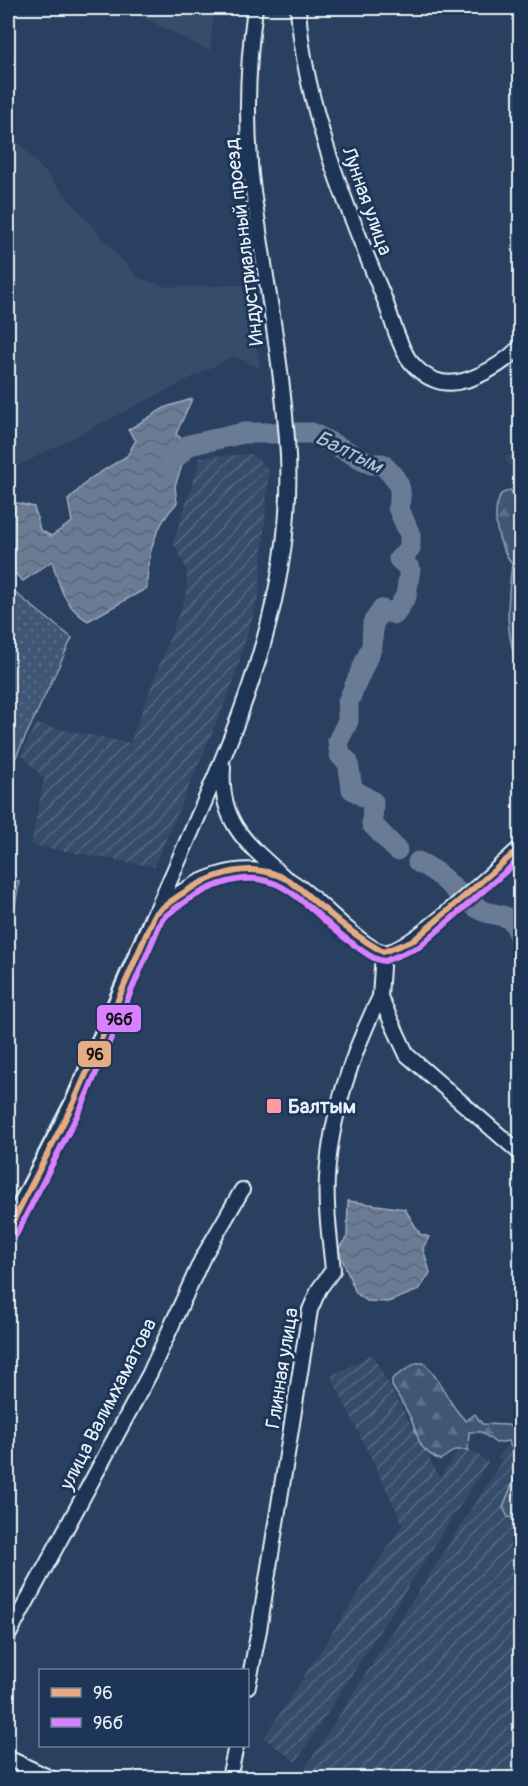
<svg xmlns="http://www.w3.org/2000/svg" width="528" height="1786" viewBox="0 0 528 1786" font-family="Pangolin,sans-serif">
	<defs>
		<pattern id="industrial-furrows" width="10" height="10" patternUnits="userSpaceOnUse" patternTransform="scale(1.5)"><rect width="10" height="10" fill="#364d6b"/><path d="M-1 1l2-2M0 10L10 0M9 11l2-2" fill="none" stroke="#536781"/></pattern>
		<pattern id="forest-firs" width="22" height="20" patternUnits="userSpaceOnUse" patternTransform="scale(1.5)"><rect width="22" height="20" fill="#415774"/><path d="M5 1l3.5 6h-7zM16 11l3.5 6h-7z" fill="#5c7089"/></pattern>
		<pattern id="garden-dots" width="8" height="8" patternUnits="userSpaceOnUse" patternTransform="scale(1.5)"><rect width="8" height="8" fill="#415774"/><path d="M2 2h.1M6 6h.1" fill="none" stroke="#5c7089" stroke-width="1.8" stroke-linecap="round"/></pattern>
		<pattern id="water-waves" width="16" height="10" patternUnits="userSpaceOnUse" patternTransform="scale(1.5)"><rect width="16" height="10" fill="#6b7c95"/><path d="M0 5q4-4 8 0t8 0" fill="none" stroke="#5a6573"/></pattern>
	</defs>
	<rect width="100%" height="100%" fill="#294061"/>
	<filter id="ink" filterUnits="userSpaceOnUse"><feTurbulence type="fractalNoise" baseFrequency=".0167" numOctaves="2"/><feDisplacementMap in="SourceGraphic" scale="12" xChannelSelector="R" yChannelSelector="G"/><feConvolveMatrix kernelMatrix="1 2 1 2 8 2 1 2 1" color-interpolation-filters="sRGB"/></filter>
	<g filter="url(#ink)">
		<!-- built -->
		<path fill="#364d6b" d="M124 8H214L210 51Z
			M8 130 138 278 167 287 245 285 260 368 234 356 8 471Z
			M520 446V477L505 460Z"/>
		<!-- industrial -->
		<path fill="url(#industrial-furrows)" d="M251 454 269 469 259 595 231 689 154 867 31 845 44 779 21 754 36 724 130 743 186 594 187 570 173 543 201 457Z
			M372 1354 440 1478 462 1444 488 1462 296 1762 264 1738 403 1524 331 1376Z
			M506 1446H512L520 1452V1778H299L500 1464 502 1461 498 1458Z"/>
		<!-- forest -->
		<path fill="url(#forest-firs)" stroke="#94a4b6" stroke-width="1.5" d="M510 490 520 501V672C504 632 507 606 512 564 498 544 490 516 501 494Z
			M416 1363H424C442 1380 447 1404 466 1421L475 1414 482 1424 508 1425 520 1434V1519L508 1517 503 1508C512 1479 526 1470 508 1441L496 1443 481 1432H469L468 1450H455L440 1460C417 1449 420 1440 411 1419 406 1408 399 1397 392 1386V1379Z"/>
		<!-- garden -->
		<path fill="url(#garden-dots)" stroke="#94a4b6" stroke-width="1.5" d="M8 587 72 638 15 759 8 801Z
			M8 880 19 881 8 952Z"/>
		<!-- water -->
		<path fill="url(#water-waves)" stroke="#9dabbd" stroke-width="1.5" d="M192 399 176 434 189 445 175 486 177 503C154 527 147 555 147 588L88 621C65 608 59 586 52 561L23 581 8 567V501L34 507 40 530 51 536 72 522 68 500 91 478 127 456 136 440 128 430 166 407Z
			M348 1201 405 1209 420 1234 429 1237 423 1248 430 1273 419 1290 388 1302 367 1301 356 1293 338 1249 347 1237Z"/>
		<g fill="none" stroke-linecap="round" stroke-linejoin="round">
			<!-- river -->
			<path stroke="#6b7c95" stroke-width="21" d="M168 465 189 445 244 433H312L371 464H382C396 478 405 487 398 507L410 535V549L399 559 410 569 406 596 395 614 382 610 373 623 372 646 348 702V721L338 741 340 755 348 762 352 789 373 802 372 824 397 850
				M418 862C444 873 457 897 481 910 490 915 504 914 511 920 518 926 518 934 520 941"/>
			<!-- minor casing -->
			<g stroke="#e8f1f8" stroke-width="18">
				<path id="minor" d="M298 8C304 105 347 209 384 298 391 316 399 347 410 361 416 369 426 377 435 380 462 391 502 365 520 347
					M223 767C219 822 246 843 283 876
					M159 910C191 880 240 858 285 878 301 885 330 914 345 927 355 935 370 950 383 952 405 956 500 866 520 848
					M155 914C219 767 295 620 288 455 284 380 270 305 259 231 256 208 251 185 250 162 246 110 248 59 255 8
					M383 952 380 997 407 1055 520 1153
					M8 1636 150 1373 202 1259 242 1190
					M248 1686 259 1630 310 1310 319 1289 333 1270C330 1239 325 1208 327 1178 330 1118 353 1050 380 997
					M8 1758 50 1778
					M229 1778 236 1746"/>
			</g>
			<!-- major casing -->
			<g stroke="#e8f1f8" stroke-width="21">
				<path id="major" d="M8 1231 74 1102 155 914"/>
			</g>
			<!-- minor -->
			<use href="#minor" stroke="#1d3557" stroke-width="14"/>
			<!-- major -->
			<use href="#major" stroke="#1d3557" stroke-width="16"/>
			<!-- bus-1 casing -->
			<g stroke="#1d3557" stroke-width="10">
				<path id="bus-1" d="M8 1231 74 1102 155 914C190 884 242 854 288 880 301 888 312 900 324 909 342 925 362 940 383 952L414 940 520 848"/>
			</g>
			<!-- bus-2 casing -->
			<g stroke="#1d3557" stroke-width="10">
				<path id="bus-2" d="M16 1235 82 1106 162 919C194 892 243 864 284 888 308 902 327 925 349 941 359 948 372 960 385 961L419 947 520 859"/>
			</g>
			<!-- bus-1 -->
			<use href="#bus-1" stroke="#e5ac83" stroke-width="6"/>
			<!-- bus-2 -->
			<use href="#bus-2" stroke="#d880ff" stroke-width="6"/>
		</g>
	</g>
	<!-- markers -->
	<rect fill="#ff9aa2" stroke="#1d3557" stroke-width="2" x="266" y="1098" width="16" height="16" rx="3"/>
	<g text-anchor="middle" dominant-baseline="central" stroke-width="6" stroke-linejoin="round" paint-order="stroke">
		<!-- street labels -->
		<g font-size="20" fill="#e8f1f8" stroke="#1d3557">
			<text transform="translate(367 201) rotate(70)">Лунная улица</text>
			<text transform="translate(244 242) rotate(-97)">Индустриальный проезд</text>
			<text transform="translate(282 1368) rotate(-81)">Глинная улица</text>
			<text transform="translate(108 1404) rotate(-63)">улица Валимхаматова</text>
		</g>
		<!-- poi labels -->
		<g font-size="20" font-weight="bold" fill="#e8f1f8" stroke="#1d3557" text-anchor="start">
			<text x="288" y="1106">Балтым</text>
		</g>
		<!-- water labels -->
		<g font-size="21" font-style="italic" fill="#b6c2d0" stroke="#1d3557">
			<text transform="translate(349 452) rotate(26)">Балтым</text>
		</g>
	</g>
	<g stroke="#1d3557" stroke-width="2">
		<rect x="96" y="1004" width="46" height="29" rx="6" fill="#d880ff"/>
		<rect x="77" y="1040" width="35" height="28" rx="6" fill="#e5ac83"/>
	</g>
	<g font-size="16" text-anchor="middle" font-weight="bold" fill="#111">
		<text x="119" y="1025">96б</text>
		<text x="95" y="1060">96</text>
	</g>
	<!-- margin -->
	<rect width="528" height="1786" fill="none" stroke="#1d3557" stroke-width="30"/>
	<rect x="15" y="15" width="498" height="1756" fill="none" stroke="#e8f1f8" stroke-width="2" filter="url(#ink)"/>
	<!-- legend -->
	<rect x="39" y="1669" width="210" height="78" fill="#1d3557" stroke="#6e8097" stroke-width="1.5"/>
	<rect x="51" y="1688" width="30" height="9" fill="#e5ac83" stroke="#6e8097" stroke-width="1.5"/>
	<text x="93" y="1699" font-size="18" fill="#e8f1f8">96</text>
	<rect x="51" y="1718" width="30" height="9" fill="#d880ff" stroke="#6e8097" stroke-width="1.5"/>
	<text x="93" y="1729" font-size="18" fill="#e8f1f8">96б</text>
</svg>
